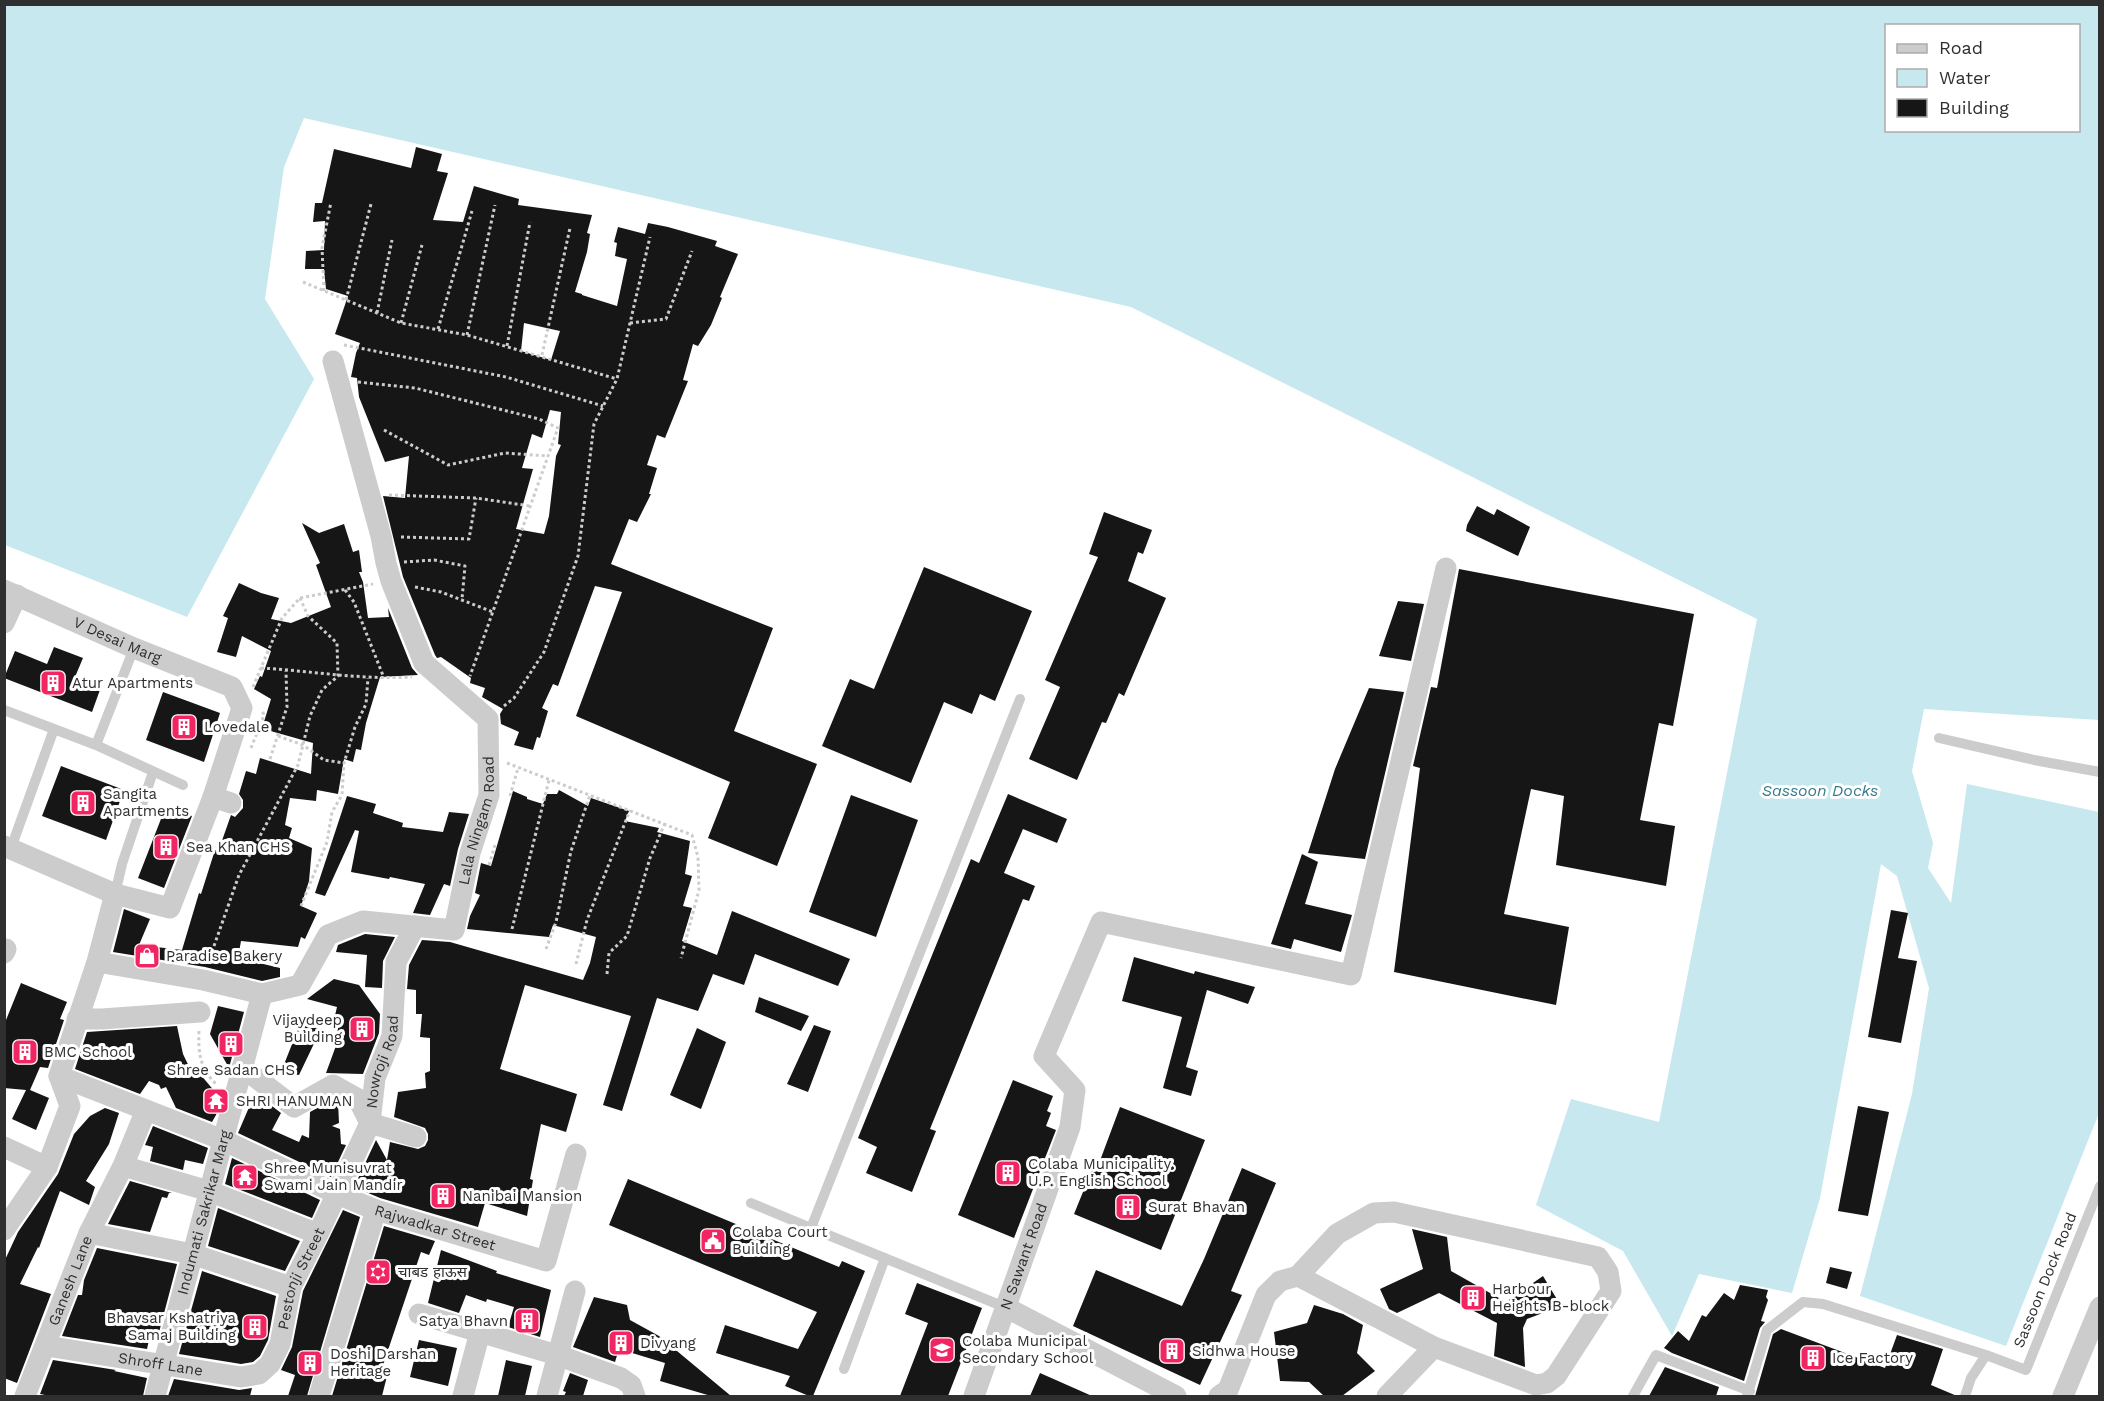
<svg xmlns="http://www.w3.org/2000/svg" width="2104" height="1401" viewBox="0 0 2104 1401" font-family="'Work Sans','Noto Sans Devanagari',sans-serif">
	<rect width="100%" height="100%" fill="#fff"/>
	<!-- water -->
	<path fill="#c6e8ee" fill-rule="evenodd" d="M4 5H2099V720L1924 709 1912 771 1933 843 1928 868 1951 903 1967 784 2099 812V1113L2006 1346 1860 1296 1912 1094 1929 988 1897 876 1881 864 1820 1198 1792 1293 1699 1274 1672 1336 1623 1251 1536 1205 1571 1099 1659 1122 1757 619 1131 307 304 118 284 167 265 299 314 379 187 617 5 545ZM1886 26H2078V130H1886Z"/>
	<!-- building -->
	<path fill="#161616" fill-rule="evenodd" d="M416 147 442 154 437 171 448 173 433 220 463 222 474 186 519 199 518 205 592 215 587 233 590 234 587 252 575 292 582 294V295L617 306 627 259 615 256 617 243 614 242 618 227 645 234 648 223 668 227 717 241 715 246 738 254 720 297 722 298 711 325 698 346 693 344 683 380 688 381 665 438 657 435 647 465 657 468 649 494H651L637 522 629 519 611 564 773 628 734 731 817 764 777 866 708 838 730 782 576 716 622 592 595 586 558 686 553 684 542 708 548 711 540 738 537 737 533 750 514 745 519 732 501 724 500 714 503 709 482 697 485 688 470 683 471 678 441 657 437 658 435 655 403 577 383 496 405 498 409 456 385 462 359 397 357 378 351 377 356 353 360 343 335 334 348 296 326 289 324 269H305L306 251 324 250 325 221 313 222 315 203H322L334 149 411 168ZM524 323 560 331 551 360 521 351ZM550 410 561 412 558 444 561 445 556 456 549 516 544 534 516 529 533 469 522 468 532 434 542 438Z
		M1477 506 1494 515 1497 509 1530 527 1518 556 1466 531 1467 525Z
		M1104 512 1152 530 1143 554 1138 552 1128 581 1166 598 1124 696 1119 693 1106 723 1102 722 1077 780 1029 759 1060 687 1045 680 1098 557 1089 554Z
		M302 523 319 533 344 524 353 552 359 550 362 572H359L363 582 368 618 389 617 388 608 412 668 418 675 380 677 366 723 361 750 356 749 353 762 344 759 338 794 317 790 316 801 290 798 285 825 292 828 289 838 312 848 309 881 301 906 317 913 305 939 301 937 298 947 241 941 238 958 280 968V977L262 981 205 967 113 952 124 909 150 919 139 945 182 950 199 893 201 894 215 850 218 852 231 815 235 817 243 808V800L239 794 246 771 256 774 260 758 311 774 313 743 267 730V727L263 725 271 699 254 689 260 676 262 677 271 651 242 636 236 657 217 652 228 618 223 616 239 583 261 593 279 598 271 619 291 623 331 607 316 565 320 563Z
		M924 567 1032 611 995 701 980 694 972 714 944 702 911 783 822 746 850 679 874 689Z
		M1459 569 1694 614 1673 726 1659 723 1640 820 1675 826 1666 886 1556 865 1564 796 1531 789 1504 914 1569 927 1556 1005 1394 972 1420 768 1413 766 1431 687 1437 688Z
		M1398 601 1424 604 1411 661 1379 656Z
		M54 647 83 658 75 677 101 687 92 712 4 678 15 651 47 664Z
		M1369 688 1404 692 1365 859 1308 853 1335 769Z
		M163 692 220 713 204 762 146 740Z
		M61 766 124 790 106 840 42 816Z
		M559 790 588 806 591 798 629 811 625 821 659 828 657 832 690 841 685 874 692 876 683 906 692 908 682 941 717 955 732 911 850 959 838 986 755 954 744 985 713 974 698 1011 657 998 622 1111 603 1105 631 1016 525 985 500 1069 577 1094 566 1132 541 1124 530 1179 533 1180 527 1216 485 1203 478 1227 380 1198 354 1187 376 1140 387 1160 390 1142 418 1149 425 1146 428 1140V1134L425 1128 394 1117 398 1092 426 1088 425 1073 430 1071V1038L420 1037 422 1014H416V990L407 989 409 965 422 940 450 942 583 980 590 963 596 937 553 925 549 937 467 929 470 916 480 895 475 893 481 863 491 866 513 791 527 797V799L543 804 547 794H557Z
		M1008 794 1067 819 1057 843 1023 829 1004 873 1035 886 1029 901 1023 899 930 1129 936 1131 912 1192 866 1173 877 1147 858 1138 971 859 979 863Z
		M851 795 918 820 876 937 809 912Z
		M347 796 376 804 373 813 403 823 402 827 443 832 449 812 469 814 458 849 450 886 444 884 430 915 413 913 425 884 390 877 389 879 351 872 359 831 355 830 325 896 315 893Z
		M166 806 192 816 164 888 138 878Z
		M1302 854 1318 862 1305 904 1352 915 1341 952 1294 939 1291 949 1271 944Z
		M1891 910 1908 913 1898 958 1917 961 1901 1043 1868 1037Z
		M365 934 395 937 383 961 382 988 365 987 367 955 336 952 338 945Z
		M1134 957 1194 974 1195 971 1255 987 1248 1004 1207 990 1186 1067 1198 1071 1191 1096 1163 1088 1182 1017 1122 1001Z
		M334 979 359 985 380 1014 379 1033 363 1074 326 1073 341 1032 332 1028 337 1007 307 999Z
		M21 983 67 1002 60 1019 64 1020 48 1068 40 1067 30 1090 49 1098 36 1130 12 1119 26 1090 4 1088V1025Z
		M759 997 809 1016 801 1031 755 1012Z
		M218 1006 244 1012 229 1068 210 1034Z
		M300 1024 321 1029 299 1075 281 1072Z
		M814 1025 831 1031 808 1092 787 1084Z
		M177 1026 183 1054 194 1077 200 1074 221 1099 216 1115 212 1122 176 1108 166 1087 161 1089 159 1085 149 1081 140 1094 75 1069 87 1032Z
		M697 1028 726 1042 701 1109 670 1095Z
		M1013 1080 1053 1096 1047 1111 1051 1113 1046 1126 1056 1130 1014 1238 958 1215Z
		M253 1098 263 1099 281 1113 272 1130 299 1142 302 1135 309 1138 310 1112 332 1100 338 1102 339 1123 332 1126 340 1129 341 1144 346 1145 331 1177 238 1133Z
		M1858 1106 1889 1112 1868 1216 1838 1211Z
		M1120 1107 1205 1140 1161 1250 1074 1214 1094 1165 1098 1166Z
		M105 1108 119 1113 109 1144 86 1181 95 1187 89 1205 60 1191 39 1248 38 1247 20 1284 51 1294 17 1383 4 1378V1262L18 1232 58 1174 74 1134 90 1116Z
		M153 1126 208 1148 203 1164 185 1160 183 1170 150 1161 153 1147 145 1145Z
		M232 1158 320 1200 312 1218 225 1184Z
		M1242 1168 1276 1183 1231 1291 1242 1295 1200 1385 1073 1326 1096 1270 1182 1306 1204 1259Z
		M628 1179 839 1267 842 1261 865 1271 813 1396H809L785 1386 790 1376 716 1353 725 1325 798 1349 817 1312 609 1225Z
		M130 1181 172 1193H169L167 1198 162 1197 150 1232 108 1224Z
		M218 1208 300 1241 285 1271 208 1246Z
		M343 1210 360 1217 307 1396H288L295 1375 281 1370 292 1347 303 1291Z
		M384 1226 435 1241 429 1255 421 1252 380 1374 387 1376 382 1396H332Z
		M1412 1229 1447 1237 1451 1271 1506 1302 1543 1276 1561 1306 1527 1319 1523 1328 1525 1367 1494 1356 1497 1323 1439 1293 1397 1313 1389 1309 1380 1289 1423 1269Z
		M97 1248 177 1264 157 1340H149L147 1349 62 1336 78 1295H82L84 1280Z
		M441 1250 497 1271 496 1273 551 1290 540 1337 508 1327 514 1307 487 1299 486 1302 466 1295 459 1313 428 1303Z
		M1830 1267 1852 1272 1847 1289 1826 1283Z
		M202 1271 276 1296 268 1340 260 1356 253 1362 241 1364 179 1354Z
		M917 1283 982 1308 948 1396H900L928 1323 905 1314Z
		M1740 1285 1768 1290 1766 1297 1768 1300 1761 1321 1765 1322 1760 1328 1744 1381 1672 1353 1664 1348 1678 1331 1689 1341 1702 1315 1706 1317 1724 1293 1734 1300Z
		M594 1297 627 1305 630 1320 659 1336 731 1396H711L660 1381 665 1363 619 1349 615 1362 573 1347Z
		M1314 1305 1343 1314 1363 1325 1357 1353 1375 1371 1342 1396H1324L1309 1382 1280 1381 1274 1332 1307 1323Z
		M1781 1329 1885 1368 1897 1335 1943 1349 1931 1385 1957 1396H1755L1773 1334Z
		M419 1340 457 1348 448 1386 410 1377Z
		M53 1360 116 1370 114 1371 147 1378 143 1396H50L40 1394Z
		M506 1360 532 1366 525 1396H498Z
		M1665 1367 1719 1387 1716 1396H1649Z
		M570 1373 588 1380 583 1396H564L566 1392 563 1391Z
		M1040 1373 1092 1396H1030Z
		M174 1379 239 1390 252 1388 250 1396H168Z"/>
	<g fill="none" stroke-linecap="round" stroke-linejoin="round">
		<!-- path -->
		<path stroke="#ccc" stroke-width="3" stroke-dasharray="3 3" stroke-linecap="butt" d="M303 282 401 323 467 335 617 379
			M324 291 322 248 331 202
			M346 300 371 204
			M377 313 392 240
			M401 323 422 245
			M630 323 666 319 692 251
			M438 329 472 211
			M467 335 495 205
			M344 345 506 377 603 406
			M507 346 530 222
			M542 355 570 228
			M358 382 415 388 539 419 558 428 470 676
			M384 430 448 465 505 453 548 456
			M389 495 476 498 530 506
			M401 537 469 539 476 498
			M404 562 434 560 465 566 462 599
			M415 587 441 592 493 612
			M345 590 354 602 384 678
			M261 668C312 671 361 680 412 677
			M253 687 282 618 300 598 373 584
			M504 706 514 698 544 652 578 556 594 424 617 379 650 237
			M278 736 303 745 324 760 344 763
			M251 748 264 715 262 710
			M270 759 287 707 286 671
			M507 763 692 835 698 857 699 890 681 958
			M510 796 518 768
			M489 865 495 845
			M301 906 327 842 332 812 342 795 344 763 355 727 366 704 368 678
			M512 929 549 780
			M546 949 556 922 571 851 590 795
			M208 963 239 875 298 765 310 716 322 690 338 676 337 643 308 616 300 598
			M576 964 587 920 630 810
			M607 974 609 953 627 936 650 858 665 823
			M199 1031C198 1053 200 1069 217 1085"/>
		<!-- service -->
		<path stroke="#ccc" stroke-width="10" d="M4 710 54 729 11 848
			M54 729 96 745 134 648
			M1939 738 2034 760 2100 772
			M96 745 183 785
			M115 894 122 864 153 772
			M751 1203 811 1228
			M1007 1308 811 1228 1020 699
			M844 1369 885 1258
			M1633 1396 1656 1355 1750 1391
			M1747 1396 1767 1330 1803 1302 1823 1304 1986 1355
			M1965 1396 1971 1378 1986 1355 2026 1370 2100 1186"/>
		<!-- minor -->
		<g stroke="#ccc" stroke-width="21">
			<path id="s1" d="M4 590 134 648 232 687 242 708 213 797 170 908 115 894 4 846"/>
			<path d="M4 623 17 595"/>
			<path d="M213 797 231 803"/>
			<path d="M4 949H6L4 953"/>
			<path id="s2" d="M97 962 203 980 262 994 300 985 328 935 363 921 454 930 470 853 489 795 488 719 424 663 391 581 386 563 381 536 333 361"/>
			<path d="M77 1019H102L200 1012"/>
			<path d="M242 1067 294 1107 333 1085 358 1099 370 1123 416 1137"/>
			<path id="s3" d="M59 1076 223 1140 337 1194 376 1210 546 1261 576 1154"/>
			<path d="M4 1147 47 1167"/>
			<path d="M123 1166 209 1191 318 1234"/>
			<path d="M4 1230 47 1167 70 1106 59 1076 97 962 115 894"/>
			<path d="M89 1233 192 1254 291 1287"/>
			<path d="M1007 1308 1176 1396"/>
			<path d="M419 1314 557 1355 621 1378 631 1385 635 1396"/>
			<path id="s4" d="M46 1346 241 1377 259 1374 270 1364 280 1344 291 1287 318 1234 370 1123 375 1078 392 1036 396 962 415 926"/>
			<path id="s5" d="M25 1396 89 1233 123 1166 146 1110"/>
			<path id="s6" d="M155 1396 262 994"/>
			<path d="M319 1396 376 1210"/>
			<path d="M463 1396 480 1332"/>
			<path d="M547 1396 575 1291"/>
			<path id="s7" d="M974 1396 1070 1127 1075 1090 1044 1056 1101 922 1351 975 1446 568"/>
			<path d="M1219 1396 1228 1390 1266 1295 1280 1281 1298 1276 1337 1234 1374 1213 1394 1212 1598 1257 1608 1272 1611 1291 1556 1376 1547 1383 1536 1385 1434 1347 1298 1276"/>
			<path d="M1387 1396 1434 1347"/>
			<path d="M2063 1396 2100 1307"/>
		</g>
	</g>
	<!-- icons -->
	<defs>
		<g id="building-square" transform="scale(1.35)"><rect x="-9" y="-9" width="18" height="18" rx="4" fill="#f22563" stroke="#fff"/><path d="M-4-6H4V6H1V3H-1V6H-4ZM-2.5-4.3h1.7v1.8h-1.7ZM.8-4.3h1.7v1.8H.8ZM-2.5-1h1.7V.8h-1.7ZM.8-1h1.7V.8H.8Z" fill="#fff"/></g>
		<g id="shop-square" transform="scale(1.35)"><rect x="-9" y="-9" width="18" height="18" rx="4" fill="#f22563" stroke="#fff"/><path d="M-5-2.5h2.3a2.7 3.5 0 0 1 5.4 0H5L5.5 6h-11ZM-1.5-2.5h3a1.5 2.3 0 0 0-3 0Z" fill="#fff"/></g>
		<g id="temple-square" transform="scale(1.35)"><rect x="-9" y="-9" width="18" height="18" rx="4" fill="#f22563" stroke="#fff"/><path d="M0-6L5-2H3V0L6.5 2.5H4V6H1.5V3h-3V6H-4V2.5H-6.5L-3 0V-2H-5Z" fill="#fff"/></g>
		<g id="civic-square" transform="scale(1.35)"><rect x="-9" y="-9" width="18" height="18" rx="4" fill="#f22563" stroke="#fff"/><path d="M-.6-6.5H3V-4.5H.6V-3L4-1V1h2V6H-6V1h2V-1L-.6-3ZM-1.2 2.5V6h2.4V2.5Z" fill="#fff"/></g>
		<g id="synagogue-square" transform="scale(1.35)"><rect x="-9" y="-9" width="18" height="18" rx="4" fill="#f22563" stroke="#fff"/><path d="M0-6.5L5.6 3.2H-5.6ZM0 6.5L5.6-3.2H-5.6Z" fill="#fff"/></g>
		<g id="school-square" transform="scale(1.35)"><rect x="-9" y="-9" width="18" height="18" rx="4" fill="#f22563" stroke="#fff"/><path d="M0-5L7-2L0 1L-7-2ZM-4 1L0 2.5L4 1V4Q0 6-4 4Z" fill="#fff"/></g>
	</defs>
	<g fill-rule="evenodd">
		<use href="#building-square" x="53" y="683"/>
		<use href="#building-square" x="184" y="727"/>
		<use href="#building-square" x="83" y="803"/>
		<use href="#building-square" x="166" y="847"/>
		<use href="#shop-square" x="147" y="956"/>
		<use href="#building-square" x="362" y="1029"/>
		<use href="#building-square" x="231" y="1044"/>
		<use href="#building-square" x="25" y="1052"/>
		<use href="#temple-square" x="216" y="1101"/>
		<use href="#building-square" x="1008" y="1173"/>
		<use href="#temple-square" x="245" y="1177"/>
		<use href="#building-square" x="443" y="1196"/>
		<use href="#building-square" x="1128" y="1207"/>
		<use href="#civic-square" x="713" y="1241"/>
		<use href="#synagogue-square" x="378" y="1272"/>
		<use href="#building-square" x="1473" y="1298"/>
		<use href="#building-square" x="527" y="1321"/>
		<use href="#building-square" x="255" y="1327"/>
		<use href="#building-square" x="621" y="1343"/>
		<use href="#school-square" x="942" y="1350"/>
		<use href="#building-square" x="1172" y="1351"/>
		<use href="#building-square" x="1813" y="1358"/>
		<use href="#building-square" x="310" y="1363"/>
	</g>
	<g text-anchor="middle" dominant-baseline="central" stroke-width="6" stroke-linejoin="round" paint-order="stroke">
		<!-- street labels -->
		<g font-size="15" fill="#2f2f2f" stroke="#fff">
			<text stroke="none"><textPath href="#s1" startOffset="124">V Desai Marg</textPath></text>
			<text stroke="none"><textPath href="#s2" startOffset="506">Lala Ningam Road</textPath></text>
			<text stroke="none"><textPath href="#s4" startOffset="556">Nowroji Road</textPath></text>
			<text stroke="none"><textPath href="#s6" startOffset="190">Indumati Sakrikar Marg</textPath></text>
			<text stroke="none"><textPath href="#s3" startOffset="406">Rajwadkar Street</textPath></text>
			<text stroke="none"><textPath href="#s7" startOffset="148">N Sawant Road</textPath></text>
			<text stroke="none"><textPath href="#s4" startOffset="322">Pestonji Street</textPath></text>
			<text stroke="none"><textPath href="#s5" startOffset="124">Ganesh Lane</textPath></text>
			<text transform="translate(2045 1280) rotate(-68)">Sassoon Dock Road</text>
			<text stroke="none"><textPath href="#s4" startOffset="116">Shroff Lane</textPath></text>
		</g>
		<!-- poi labels -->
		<g font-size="15" fill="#2f2f2f" stroke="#fff" text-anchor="start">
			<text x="72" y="683">Atur Apartments</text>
			<text x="204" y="727">Lovedale</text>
			<text x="103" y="794">Sangita<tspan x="103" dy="17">Apartments</tspan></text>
			<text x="186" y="847">Sea Khan CHS</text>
			<text x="166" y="956">Paradise Bakery</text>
			<text x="342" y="1020" text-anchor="end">Vijaydeep<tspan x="342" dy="17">Building</tspan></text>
			<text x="44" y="1052">BMC School</text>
			<text x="231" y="1070" text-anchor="middle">Shree Sadan CHS</text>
			<text x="236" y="1101">SHRI HANUMAN</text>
			<text x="1028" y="1164">Colaba Municipality.<tspan x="1028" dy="17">U.P. English School</tspan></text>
			<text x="264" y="1168">Shree Munisuvrat<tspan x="264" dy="17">Swami Jain Mandir</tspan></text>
			<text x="462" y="1196">Nanibai Mansion</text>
			<text x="1148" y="1207">Surat Bhavan</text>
			<text x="732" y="1232">Colaba Court<tspan x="732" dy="17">Building</tspan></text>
			<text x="398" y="1272">चाबड हाऊस</text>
			<text x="1492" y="1289">Harbour<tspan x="1492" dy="17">Heights B-block</tspan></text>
			<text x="236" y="1318" text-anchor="end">Bhavsar Kshatriya<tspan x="236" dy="17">Samaj Building</tspan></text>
			<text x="508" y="1321" text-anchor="end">Satya Bhavn</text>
			<text x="962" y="1341">Colaba Municipal<tspan x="962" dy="17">Secondary School</tspan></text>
			<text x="640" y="1343">Divyang</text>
			<text x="1192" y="1351">Sidhwa House</text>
			<text x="330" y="1354">Doshi Darshan<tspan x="330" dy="17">Heritage</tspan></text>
			<text x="1832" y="1358">Ice Factory</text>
		</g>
		<!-- water labels -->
		<g font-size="16" font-style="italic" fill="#337c8a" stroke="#fff">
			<text x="1820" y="790">Sassoon Docks</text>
		</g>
	</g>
	<!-- border -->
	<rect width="2104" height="1401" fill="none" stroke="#2f2f2f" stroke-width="12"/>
	<!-- legend -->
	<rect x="1885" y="24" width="195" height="108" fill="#ffffff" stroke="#acacac" stroke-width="1.5"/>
	<rect x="1897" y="44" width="30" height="9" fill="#cccccc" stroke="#acacac" stroke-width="1.5"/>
	<text x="1939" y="54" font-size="18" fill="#2f2f2f">Road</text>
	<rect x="1897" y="69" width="30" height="18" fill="#c6e8ee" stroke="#acacac" stroke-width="1.5"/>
	<text x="1939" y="84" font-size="18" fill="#2f2f2f">Water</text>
	<rect x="1897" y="99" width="30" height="18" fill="#161616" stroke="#acacac" stroke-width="1.5"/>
	<text x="1939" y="114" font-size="18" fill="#2f2f2f">Building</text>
</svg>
